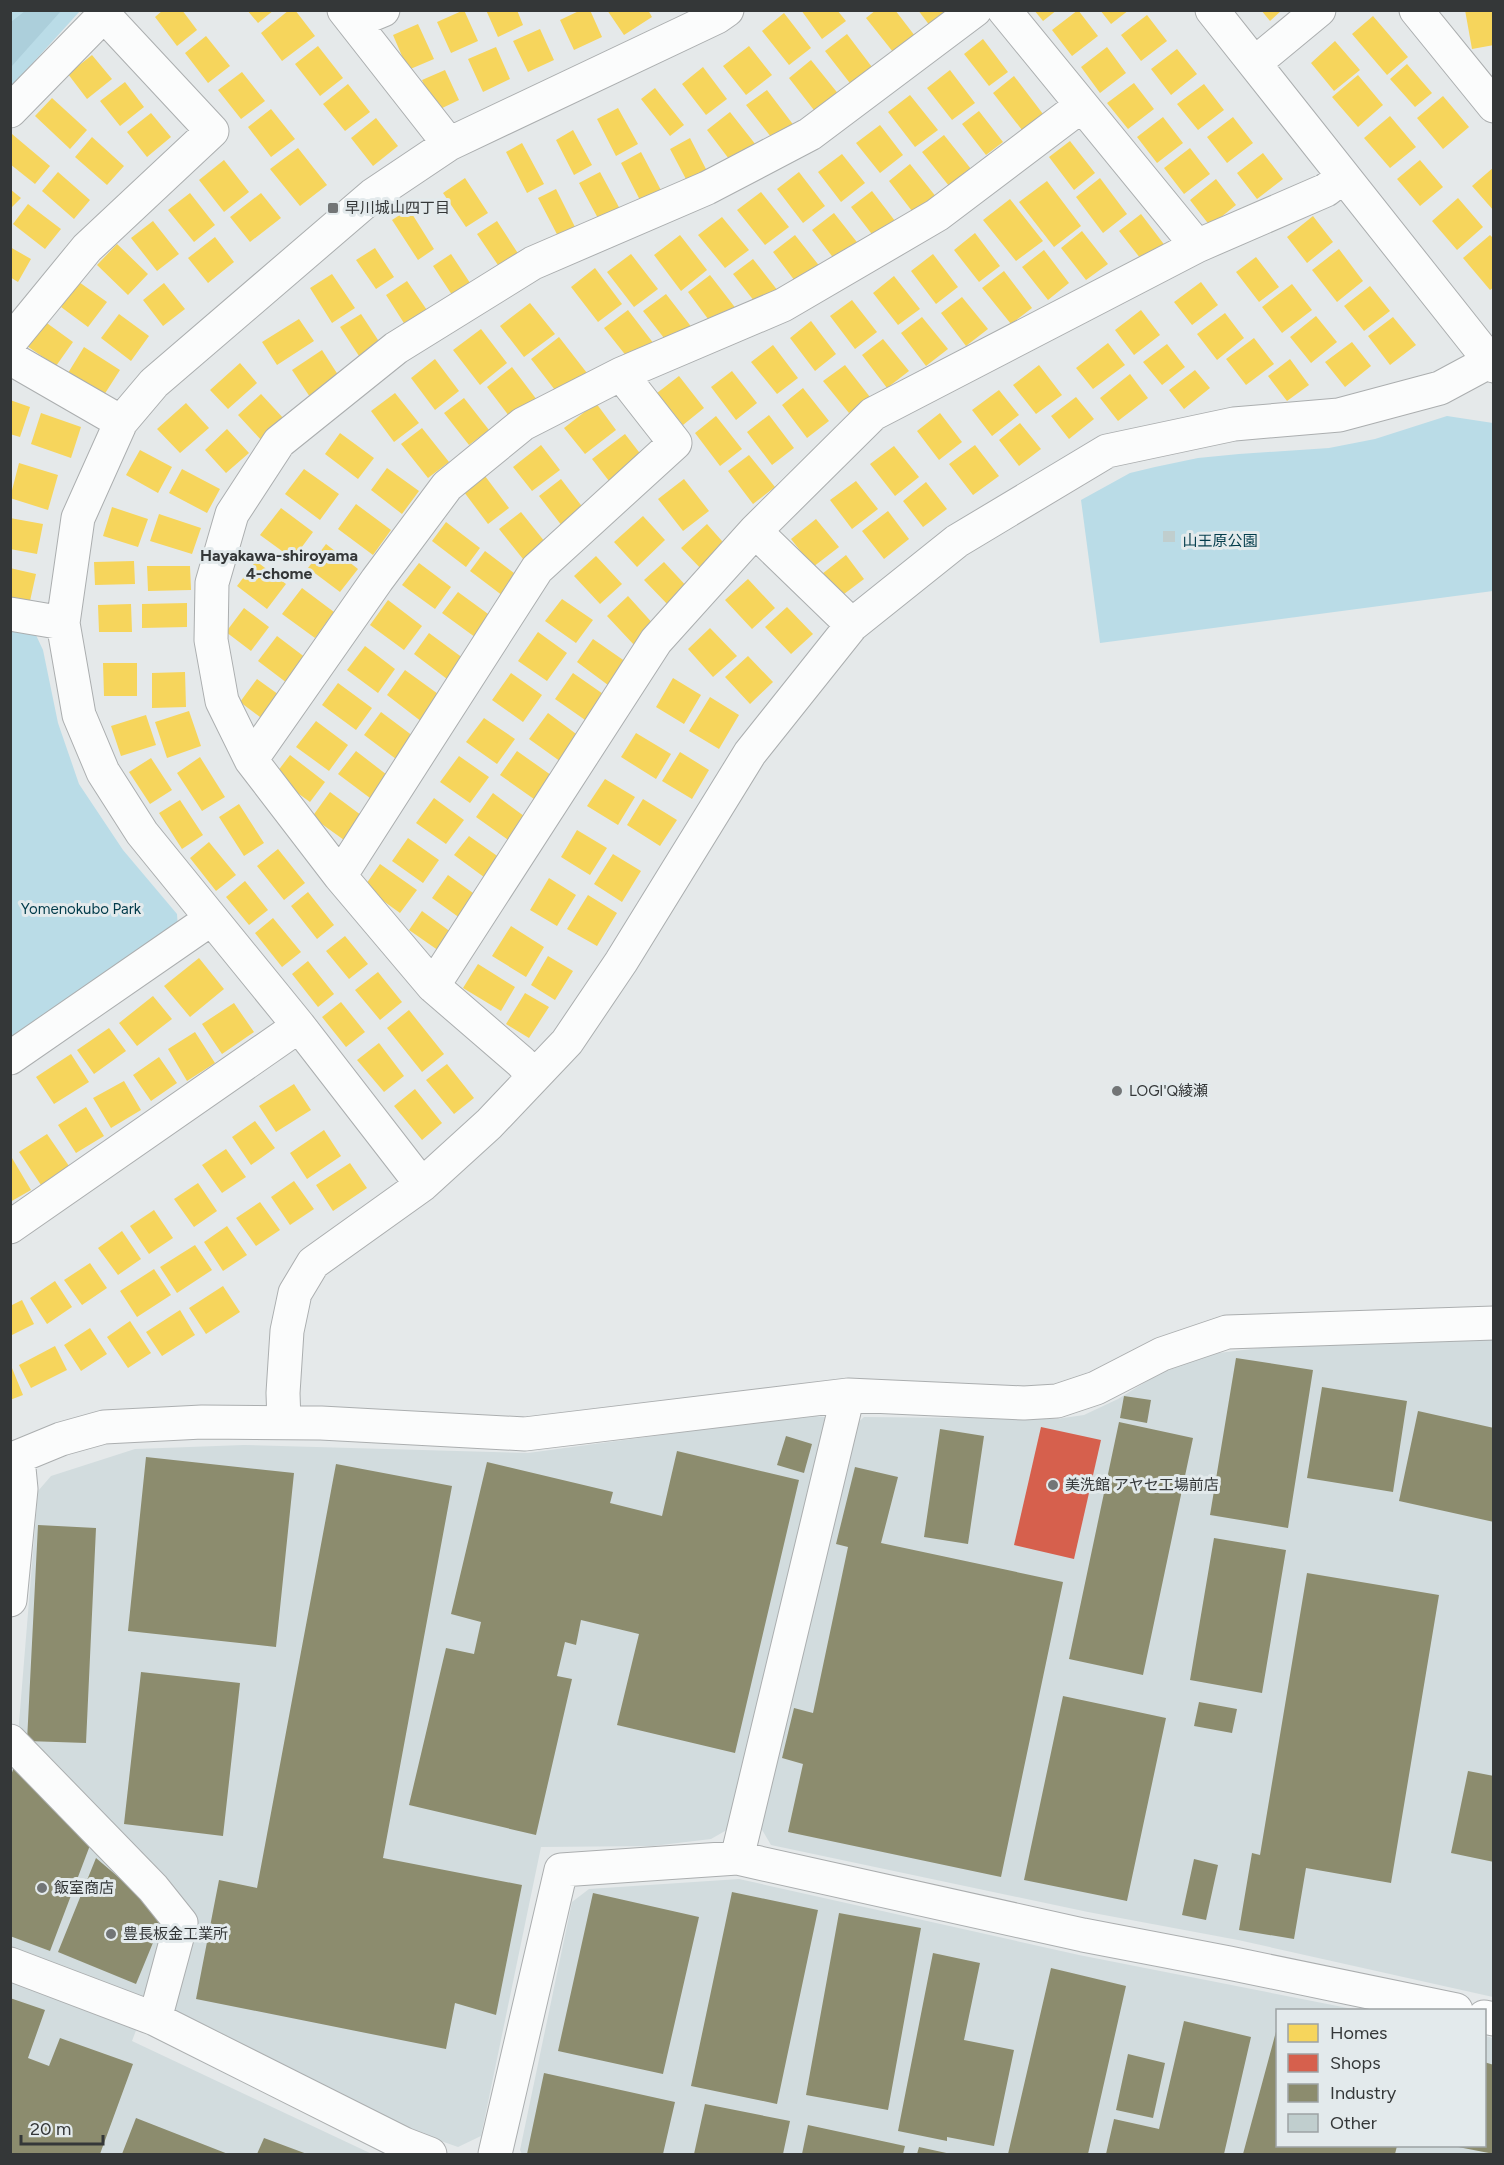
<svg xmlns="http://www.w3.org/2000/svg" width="1504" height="2165" viewBox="0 0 1504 2165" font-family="Figtree,'Noto Sans JP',sans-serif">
	<rect width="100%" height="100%" fill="#e5e9ea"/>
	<!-- built -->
	<path fill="#d2dcde" d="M1493 1338V1997L1238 1940 1088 1912 771 1845 758 1823 852 1428 864 1417 1056 1419 1084 1415 1118 1399 1165 1370 1210 1354 1284 1345Z
		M809 1415 831 1418 732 1827 711 1839 653 1846 541 1847 481 2136 458 2147 407 2129 175 2012 169 1994 194 1915 18 1735 38 1491 51 1476 135 1449 244 1445 528 1453Z
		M10 1764 173 1932 132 2041 372 2154H11Z
		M739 1879 1079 1955 1358 2010H1278V2146H1484L1485 2036 1493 2038V2154H522L520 2150 572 1902 589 1889Z"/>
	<!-- green -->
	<path fill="#badce7" d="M14 10 80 11 11 87 10 14Z
		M1447 416 1493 423V591L1100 643 1081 500 1130 473 1155 467 1198 458 1239 454 1329 448 1375 439Z
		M11 628 35 633 43 650 58 723 79 784 123 850 177 914 178 928 11 1042Z"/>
	<!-- forest -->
	<path fill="#accfdb" d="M25 11H61L11 67V22Z"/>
	<!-- homes -->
	<path fill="#f6d55c" d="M163 10H182L197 30 177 46 155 17Z
		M247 10H274L258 23Z
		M289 10H295L315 36 282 61 261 33Z
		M464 10 478 41 451 53 437 22Z
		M486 10H517L523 25 498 37Z
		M581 10H590L602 37 574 50 560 20Z
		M607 10H648L652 17 624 35Z
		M801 10H837L846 21 822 39Z
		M876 10H895L915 36 893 52 866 18Z
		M918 10H958L933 30Z
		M1034 10H1057L1043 21Z
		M1078 10 1098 36 1072 56 1052 30Z
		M1100 10H1129L1111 24Z
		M1261 10H1282L1270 21Z
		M1465 10H1494V45L1472 49Z
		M784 13 811 48 789 65 762 31Z
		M1147 15 1167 41 1141 61 1121 35Z
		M1373 16 1408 57 1387 75 1352 34Z
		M418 24 434 59 408 70 393 35Z
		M540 29 554 60 528 72 513 41Z
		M847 34 878 75 856 91 825 51Z
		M206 36 230 66 208 83 185 53Z
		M983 39 1008 72 989 86 964 54Z
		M1335 41 1360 70 1334 91 1311 63Z
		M318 46 343 78 320 96 295 64Z
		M749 46 772 75 746 95 723 66Z
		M496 47 510 79 483 92 468 59Z
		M1107 47 1126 73 1100 93 1081 67Z
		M1177 49 1197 74 1171 95 1151 69Z
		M92 55 112 79 87 99 68 74Z
		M811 60 840 96 817 114 789 78Z
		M1407 64 1432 93 1415 107 1390 79Z
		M703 67 727 99 706 115 682 84Z
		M445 70 459 100 436 111 422 80Z
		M950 70 975 103 952 120 927 88Z
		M242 72 265 101 241 119 218 90Z
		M1358 75 1383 105 1358 127 1332 97Z
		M1014 76 1043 114 1022 130 993 93Z
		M125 82 144 107 120 126 100 101Z
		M1134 83 1154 109 1128 129 1107 103Z
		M348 84 370 112 345 131 323 104Z
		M1204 84 1224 110 1198 130 1177 104Z
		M655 88 684 125 670 136 641 99Z
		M767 90 795 127 775 142 746 105Z
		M910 95 938 130 915 147 888 112Z
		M1443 96 1469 127 1443 149 1417 118Z
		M52 98 87 130 70 149 35 116Z
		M618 108 638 144 616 156 597 119Z
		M271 109 295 139 271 157 248 127Z
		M979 111 1003 142 986 155 962 124Z
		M730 112 756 145 732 163 707 130Z
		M151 113 171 137 147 157 127 132Z
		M1390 116 1416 147 1390 168 1364 138Z
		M1163 117 1183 143 1157 163 1137 137Z
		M1233 117 1253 143 1227 163 1207 137Z
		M376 118 398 146 373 166 351 138Z
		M880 125 903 155 880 173 856 143Z
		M573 130 592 165 574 175 556 140Z
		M12 134 50 166 35 184 10 164V136Z
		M944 135 971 169 949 186 922 152Z
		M92 137 124 166 107 185 75 157Z
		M690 138 707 171 687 181 670 149Z
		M1070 141 1095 173 1074 190 1049 157Z
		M522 143 544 184 527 193 506 152Z
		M298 148 327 185 300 206 270 169Z
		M1190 148 1210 174 1184 194 1164 168Z
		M641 152 663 194 642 204 621 163Z
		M1263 153 1283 179 1257 199 1237 173Z
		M842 154 865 183 841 202 818 172Z
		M224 160 249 192 224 212 199 180Z
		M1420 160 1443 187 1420 206 1397 179Z
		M910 164 937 198 915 215 889 181Z
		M1494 167V211L1472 186Z
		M58 172 90 200 74 219 42 191Z
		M600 172 621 211 600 222 579 183Z
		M799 172 825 206 803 223 777 189Z
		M465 178 488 213 466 227 443 193Z
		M1100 178 1127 214 1103 233 1076 197Z
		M1216 179 1236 205 1210 226 1190 200Z
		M1047 181 1081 226 1054 247 1019 202Z
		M10 189 21 198 10 209Z
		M556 189 577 231 560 240 538 198Z
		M872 191 902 230 881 246 851 207Z
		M761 192 789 227 765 245 737 210Z
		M190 193 215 225 194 242 168 210Z
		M261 193 281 218 250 242 230 217Z
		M1458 198 1483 227 1457 250 1432 221Z
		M1010 199 1043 241 1016 261 983 220Z
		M28 204 61 229 45 249 13 224Z
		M409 209 434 249 418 260 392 220Z
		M834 213 860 246 838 264 812 230Z
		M1141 214 1166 247 1144 263 1119 231Z
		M1313 216 1333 242 1307 263 1287 237Z
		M722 217 749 250 725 268 698 235Z
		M153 221 179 254 157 271 131 238Z
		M497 221 519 255 500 268 477 234Z
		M1082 231 1108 264 1086 280 1061 248Z
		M975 233 1000 266 979 282 954 250Z
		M680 235 707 270 681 291 654 255Z
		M795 235 821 268 798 285 773 252Z
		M1490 235 1494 239V287L1490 290 1463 258Z
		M215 237 234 262 208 283 188 258Z
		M117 244 148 274 128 295 97 265Z
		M10 247 31 259 18 282 10 277Z
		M375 248 394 277 376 289 356 260Z
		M1339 249 1363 281 1337 302 1312 270Z
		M1044 250 1069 283 1048 300 1022 267Z
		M451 254 474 289 456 301 433 266Z
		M631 254 658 289 634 307 607 272Z
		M933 254 958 287 936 304 911 271Z
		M1256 257 1279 287 1259 302 1236 272Z
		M753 259 778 291 758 306 733 274Z
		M595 268 622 304 598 322 571 287Z
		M1004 271 1032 308 1011 324 982 288Z
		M332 274 355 308 332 323 310 288Z
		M710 275 737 310 714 327 688 292Z
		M894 276 920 309 898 325 873 293Z
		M407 281 431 316 409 331 386 295Z
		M79 282 107 302 88 327 61 307Z
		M1201 282 1218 305 1192 325 1174 302Z
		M164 283 185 309 163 326 143 300Z
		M1292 284 1312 310 1282 333 1262 307Z
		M1370 286 1390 311 1364 331 1344 306Z
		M666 294 693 329 671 347 643 311Z
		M962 297 988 329 966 346 941 313Z
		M852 300 877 332 855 349 830 316Z
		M530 303 555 334 524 357 500 326Z
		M628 310 654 344 631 362 604 328Z
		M1141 310 1160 335 1134 355 1115 330Z
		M1225 313 1244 338 1217 360 1197 334Z
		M119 314 149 336 131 361 101 338Z
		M361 314 382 346 361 359 340 327Z
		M1316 316 1337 342 1311 363 1290 337Z
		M922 317 948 349 926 366 901 333Z
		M1393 317 1416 345 1390 365 1368 336Z
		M299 319 314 341 277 365 262 342Z
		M44 321 73 342 56 366 27 346Z
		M811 321 836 354 815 371 790 338Z
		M481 329 507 363 480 385 453 350Z
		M559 337 587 373 558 394 531 359Z
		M1254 338 1274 364 1246 385 1226 359Z
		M883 339 909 371 887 388 862 355Z
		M1352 342 1371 366 1345 387 1325 362Z
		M1108 343 1125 365 1093 389 1076 368Z
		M1167 344 1185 367 1162 385 1143 362Z
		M773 345 798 378 777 394 751 362Z
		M84 347 120 370 104 395 68 373Z
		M322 350 342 381 312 400 292 370Z
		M435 359 459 391 435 410 411 378Z
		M1290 359 1309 385 1287 401 1268 376Z
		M240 363 257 383 228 409 210 390Z
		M845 365 870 397 849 413 823 381Z
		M1039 365 1062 395 1036 414 1013 385Z
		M512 367 537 400 512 420 487 387Z
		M1195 370 1210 388 1184 409 1169 390Z
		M732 371 757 403 736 420 711 387Z
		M1130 374 1148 398 1118 421 1100 398Z
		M679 376 704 408 683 425 657 393Z
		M803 388 829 421 807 438 782 405Z
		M999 390 1019 415 992 436 972 410Z
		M395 393 419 423 394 442 371 411Z
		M261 394 285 420 262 441 238 415Z
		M1076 397 1094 419 1069 439 1051 416Z
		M464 398 489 430 469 445 444 413Z
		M10 400 30 407 20 437 10 434Z
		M186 403 209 428 180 453 157 429Z
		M596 403 616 430 585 454 564 428Z
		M41 413 81 427 71 458 31 444Z
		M940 413 962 442 939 460 917 431Z
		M769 415 794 448 772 465 747 432Z
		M716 416 742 449 720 466 695 433Z
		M1020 423 1041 449 1019 466 999 440Z
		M422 428 449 462 428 478 401 444Z
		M227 429 249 453 226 473 205 450Z
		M340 433 374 458 358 479 325 454Z
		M625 434 642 456 609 481 592 459Z
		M541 445 560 470 532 491 513 467Z
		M975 445 999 476 973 495 949 464Z
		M894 446 919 477 895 496 870 464Z
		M140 450 172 467 158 493 126 475Z
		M749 455 775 487 753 504 728 471Z
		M19 463 58 475 48 510 10 498Z
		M387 468 419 491 402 514 371 490Z
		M182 469 220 489 207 513 169 493Z
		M304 469 339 494 320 520 285 494Z
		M485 476 509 508 488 524 464 492Z
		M561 479 584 509 562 526 539 496Z
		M684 479 709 511 683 531 658 499Z
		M856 481 878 509 852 529 830 500Z
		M926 482 947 509 923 527 903 501Z
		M356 504 391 530 373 555 338 529Z
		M112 507 148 519 138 547 103 536Z
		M281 508 313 532 293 559 260 535Z
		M888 511 909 539 884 559 862 531Z
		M521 512 545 542 523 559 499 529Z
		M159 514 201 528 192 554 150 541Z
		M643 516 665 540 637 567 614 542Z
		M10 518 43 524 37 554 10 549Z
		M816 519 839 547 813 567 791 539Z
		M446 522 480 548 466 567 432 541Z
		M707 524 729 549 704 572 681 548Z
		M326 544 358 569 340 592 308 568Z
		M485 551 522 579 507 599 470 571Z
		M846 555 864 579 840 597 822 574Z
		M596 556 622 584 600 604 574 576Z
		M134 561 135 584 95 585 94 562Z
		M256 561 286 584 267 609 237 586Z
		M664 562 690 590 670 607 644 580Z
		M419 563 451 587 435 609 402 585Z
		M147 566H190L191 590 148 591Z
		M10 568 36 574 30 601 10 597Z
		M748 579 775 608 752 629 725 600Z
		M302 588 334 612 315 638 282 614Z
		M458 592 495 619 479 640 442 613Z
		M628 596 656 627 635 646 607 616Z
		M562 599 593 620 576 643 545 621Z
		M388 600 422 626 404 650 370 625Z
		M187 603V627L142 628V604Z
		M131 604 132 632H99L98 605Z
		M787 607 813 634 791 654 765 627Z
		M244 608 269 627 251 651 226 632Z
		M710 628 737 656 713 677 688 649Z
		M538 632 567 653 547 681 518 661Z
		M429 633 467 661 451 682 414 654Z
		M277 636 306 658 287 683 258 661Z
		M593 639 629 664 612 688 577 662Z
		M365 646 395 669 378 693 347 670Z
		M748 656 773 682 750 704 725 677Z
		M103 663H137V696H104Z
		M405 670 445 699 426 725 387 695Z
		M185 672 186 707 152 708V673Z
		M511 673 542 695 523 722 492 700Z
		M573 673 606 696 588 722 555 699Z
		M673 678 701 695 684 724 656 707Z
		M257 679 282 697 264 720 240 702Z
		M338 683 372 708 356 730 322 705Z
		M710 697 739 715 719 749 689 731Z
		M189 711 201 746 167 758 155 722Z
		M381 712 417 739 400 762 364 735Z
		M548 713 583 739 564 764 529 739Z
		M146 715 156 745 121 756 111 726Z
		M484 718 515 739 497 764 466 742Z
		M316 721 348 745 329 771 296 747Z
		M636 733 671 754 656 779 621 757Z
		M356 751 391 778 374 801 338 774Z
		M517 751 558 780 541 804 500 775Z
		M680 752 709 770 692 799 662 781Z
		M290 755 325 782 310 802 274 776Z
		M459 756 489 777 470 803 440 782Z
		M200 757 225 797 202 811 177 773Z
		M151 758 172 790 150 804 129 772Z
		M605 779 635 797 618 825 587 806Z
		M330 792 369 821 351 845 312 817Z
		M493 793 528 819 511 842 476 817Z
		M434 798 464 820 446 844 416 823Z
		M643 799 677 820 660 846 627 825Z
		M180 800 203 835 182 849 159 813Z
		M239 804 264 843 244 856 219 817Z
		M577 830 607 848 590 875 561 857Z
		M469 836 503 860 488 880 454 855Z
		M408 838 439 860 423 883 392 861Z
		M209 842 236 875 216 891 190 858Z
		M278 849 305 883 284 900 257 866Z
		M613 854 641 871 622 902 594 884Z
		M380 864 417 890 400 913 364 887Z
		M448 875 480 898 464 921 432 898Z
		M549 878 576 895 557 926 530 910Z
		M245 881 268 910 249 925 226 897Z
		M308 892 334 925 317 939 291 906Z
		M588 895 617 913 597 946 567 929Z
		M422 911 455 935 442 953 409 930Z
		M273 918 301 952 282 967 255 933Z
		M511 926 544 947 526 977 492 956Z
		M345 936 368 964 349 979 326 951Z
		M548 956 573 971 555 1000 531 985Z
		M199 958 224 989 190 1017 164 986Z
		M308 961 334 994 318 1007 292 974Z
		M478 964 515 987 501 1011 463 988Z
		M378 972 402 1002 380 1020 355 990Z
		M525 993 549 1007 529 1038 506 1024Z
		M153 996 172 1019 137 1046 119 1023Z
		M341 1002 365 1032 346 1047 322 1017Z
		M234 1003 254 1032 222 1054 202 1024Z
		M409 1010 444 1054 422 1072 387 1028Z
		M109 1028 126 1051 94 1074 77 1050Z
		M195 1032 215 1063 187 1081 168 1049Z
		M379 1043 404 1076 384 1092 357 1060Z
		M71 1054 89 1082 54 1104 36 1077Z
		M159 1057 177 1083 151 1101 133 1075Z
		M447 1064 474 1098 454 1114 426 1080Z
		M124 1081 141 1110 111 1128 93 1098Z
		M294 1084 311 1110 276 1132 259 1106Z
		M415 1089 442 1123 422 1140 394 1106Z
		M86 1107 104 1136 76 1153 58 1125Z
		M255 1121 275 1148 251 1165 232 1137Z
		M324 1130 341 1156 307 1179 290 1153Z
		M47 1134 69 1166 41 1185 19 1152Z
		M226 1149 246 1177 222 1193 202 1165Z
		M12 1158 31 1190 10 1202V1159Z
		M350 1163 367 1188 333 1211 316 1185Z
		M294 1181 314 1209 290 1225 271 1197Z
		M198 1183 217 1211 194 1227 174 1199Z
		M260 1202 280 1230 256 1246 236 1218Z
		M154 1210 173 1238 149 1254 130 1226Z
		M227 1226 247 1255 223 1271 204 1242Z
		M122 1231 141 1259 118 1275 98 1248Z
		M195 1245 212 1270 177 1293 160 1267Z
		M90 1263 107 1288 82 1305 64 1280Z
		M154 1269 171 1295 137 1317 120 1291Z
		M55 1281 72 1307 47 1324 30 1298Z
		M223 1286 240 1312 206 1334 189 1308Z
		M22 1300 34 1324 10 1336V1306Z
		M180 1310 195 1335 162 1356 146 1332Z
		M130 1321 151 1353 128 1368 107 1337Z
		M90 1328 107 1354 81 1371 64 1345Z
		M55 1346 67 1370 31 1388 19 1365Z
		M12 1368 23 1395 10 1400V1369Z"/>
	<!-- shops -->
	<path fill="#d6604d" d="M1041 1427 1101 1440 1074 1559 1014 1545Z"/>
	<!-- industry -->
	<path fill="#8c8c6e" d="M1236 1358 1313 1370 1288 1528 1210 1515Z
		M1322 1387 1407 1401 1393 1492 1307 1478Z
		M1124 1396 1151 1400 1147 1423 1120 1418Z
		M1418 1411 1494 1428V1522L1399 1501Z
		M1119 1422 1193 1438 1143 1675 1069 1659Z
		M940 1429 984 1436 968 1544 924 1537Z
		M786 1436 812 1444 804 1473 777 1465Z
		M677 1451 799 1480 735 1753 617 1725 639 1634 581 1620 576 1645 565 1642 557 1676 572 1679 536 1835 409 1805 446 1648 474 1654 481 1622 451 1614 487 1462 613 1492 610 1503 662 1516Z
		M146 1457 294 1473 276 1647 128 1631Z
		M336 1464 452 1486 383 1858 522 1885 496 2015 455 2003 446 2049 196 1999 219 1880 257 1888Z
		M855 1467 898 1477 881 1543 1063 1582 1001 1877 788 1832 803 1764 782 1758 794 1708 813 1713 848 1547 836 1544Z
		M38 1525 96 1528 86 1743 27 1741Z
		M1214 1538 1286 1550 1262 1693 1190 1680Z
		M1307 1573 1439 1595 1391 1883 1306 1868 1294 1939 1239 1930 1252 1853 1260 1855Z
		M141 1672 240 1683 223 1836 124 1824Z
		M1063 1696 1166 1718 1127 1901 1024 1880Z
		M1199 1702 1237 1709 1232 1733 1194 1726Z
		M14 1767 92 1840 50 1951 10 1936V1778Z
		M1468 1771 1494 1776V1862L1451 1853Z
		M96 1858 164 1916 136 1984 58 1952Z
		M1194 1859 1218 1865 1206 1920 1182 1915Z
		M732 1892 818 1910 777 2104 691 2086Z
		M593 1893 699 1917 663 2074 558 2051Z
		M839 1913 921 1928 888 2110 806 2095Z
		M933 1953 980 1963 964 2040 1014 2050 994 2146 947 2137V2141L898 2131Z
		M1051 1968 1126 1986 1088 2154H1008Z
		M10 1998 45 2010 28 2058 49 2066 60 2038 133 2064 100 2154H10Z
		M1184 2021 1251 2037 1224 2154H1106L1114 2119 1159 2129Z
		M1277 2028 1278 2146H1397L1395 2154H1243Z
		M1128 2054 1165 2063 1153 2118 1116 2110Z
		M1484 2062 1494 2065V2154L1453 2146H1484Z
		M544 2073 675 2102 663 2154H527Z
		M705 2104 790 2121 783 2154H694Z
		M136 2118 228 2154H122Z
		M808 2125 905 2146 903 2154H802Z
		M264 2138 307 2154H257Z
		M919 2147 951 2154H917Z"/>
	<!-- building -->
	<path fill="#c0cece" d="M1163 531H1175V542H1163Z"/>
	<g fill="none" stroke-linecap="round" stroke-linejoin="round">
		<!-- minor casing -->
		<g stroke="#abaeaf" stroke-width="35">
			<path id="minor" d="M344 10 449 144
				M1004 10 1197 246 1326 190 1343 177
				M1212 10 1494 366
				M1416 10 1494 106
				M354 22 383 10
				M1255 63 1319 10
				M10 111 104 15 212 131 87 248 10 342
				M10 358 121 422
				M755 531 873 414 1197 246
				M10 614 63 623
				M251 760 377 580 447 486 523 424 621 374 783 305 937 215 1081 106
				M340 876 537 569 675 443 621 374
				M433 986 340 876 251 760 222 701 211 640 212 583 232 514 279 442 396 348 533 263 707 188 810 134 975 10
				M10 1058 211 919
				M534 1076 521 1062 433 986 656 641 755 531 852 625
				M422 1185 299 1026 142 833 103 772 79 715 63 623 78 518 121 422 154 383 373 195 449 144 717 17 727 10
				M10 1227 299 1026
				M284 1422 283 1393 287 1331 295 1293 313 1263 422 1185 489 1124 567 1042 621 962 750 753 852 625 957 541 1107 451 1234 424 1339 415 1440 388 1494 359
				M10 1460 61 1439 104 1427 202 1422 321 1423 525 1434 848 1395 1024 1403 1057 1401 1096 1388 1162 1354 1227 1332 1494 1323
				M10 1600 21 1489 18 1458
				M10 1741 153 1888 181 1923 155 2019
				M737 1858 848 1395
				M10 1964 155 2019 404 2144 430 2154
				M1484 2017 1494 2019
				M495 2154 561 1870 737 1858 1083 1935 1229 1963 1456 2010"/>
		</g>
		<!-- minor -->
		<use href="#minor" stroke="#fbfcfc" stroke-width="33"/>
	</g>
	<!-- markers -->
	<g fill="#727576" stroke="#e3eaec" stroke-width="2">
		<rect x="327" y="202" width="12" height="12" rx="3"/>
		<circle cx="1117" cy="1091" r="6"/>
		<circle cx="1053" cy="1485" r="6"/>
		<circle cx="42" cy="1888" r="6"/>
		<circle cx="111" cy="1934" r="6"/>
	</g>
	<g text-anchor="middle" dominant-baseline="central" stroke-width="6" stroke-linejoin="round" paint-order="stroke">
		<!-- poi labels -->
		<g font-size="15" fill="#343738" stroke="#e3eaec" text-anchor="start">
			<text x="345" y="208">早川城山四丁目</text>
			<text x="1129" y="1091">LOGI'Q綾瀬</text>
			<text x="1065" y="1485">美洗館 アヤセ工場前店</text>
			<text x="54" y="1888">飯室商店</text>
			<text x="123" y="1934">豊長板金工業所</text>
		</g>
		<!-- park labels -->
		<g font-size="15" fill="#023b4a" stroke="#e3eaec">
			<text x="1220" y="541">山王原公園</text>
			<text x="81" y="909">Yomenokubo Park</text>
		</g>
		<!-- neighbourhood labels -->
		<g font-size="16" font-weight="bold" fill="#343738" stroke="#e3eaec">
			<text x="279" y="555">Hayakawa-shiroyama<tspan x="279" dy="18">4-chome</tspan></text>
		</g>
	</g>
	<!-- border -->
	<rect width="1504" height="2165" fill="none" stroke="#343738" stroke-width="24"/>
	<!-- legend -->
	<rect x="1276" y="2009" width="210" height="138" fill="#e3eaec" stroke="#9da2a4" stroke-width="1.5"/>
	<rect x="1288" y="2024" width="30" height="18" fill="#f6d55c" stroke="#9da2a4" stroke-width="1.5"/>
	<text x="1330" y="2039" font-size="18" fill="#343738">Homes</text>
	<rect x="1288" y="2054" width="30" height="18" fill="#d6604d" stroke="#9da2a4" stroke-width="1.5"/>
	<text x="1330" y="2069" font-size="18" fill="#343738">Shops</text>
	<rect x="1288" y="2084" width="30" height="18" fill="#8c8c6e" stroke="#9da2a4" stroke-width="1.5"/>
	<text x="1330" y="2099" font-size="18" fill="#343738">Industry</text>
	<rect x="1288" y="2114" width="30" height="18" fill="#c0cece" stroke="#9da2a4" stroke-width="1.5"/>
	<text x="1330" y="2129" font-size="18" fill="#343738">Other</text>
	<!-- scale -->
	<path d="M21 2135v9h82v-9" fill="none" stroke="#343738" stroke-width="3"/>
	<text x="30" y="2135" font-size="18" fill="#343738" stroke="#e3eaec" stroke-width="4.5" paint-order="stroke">20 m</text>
</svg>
